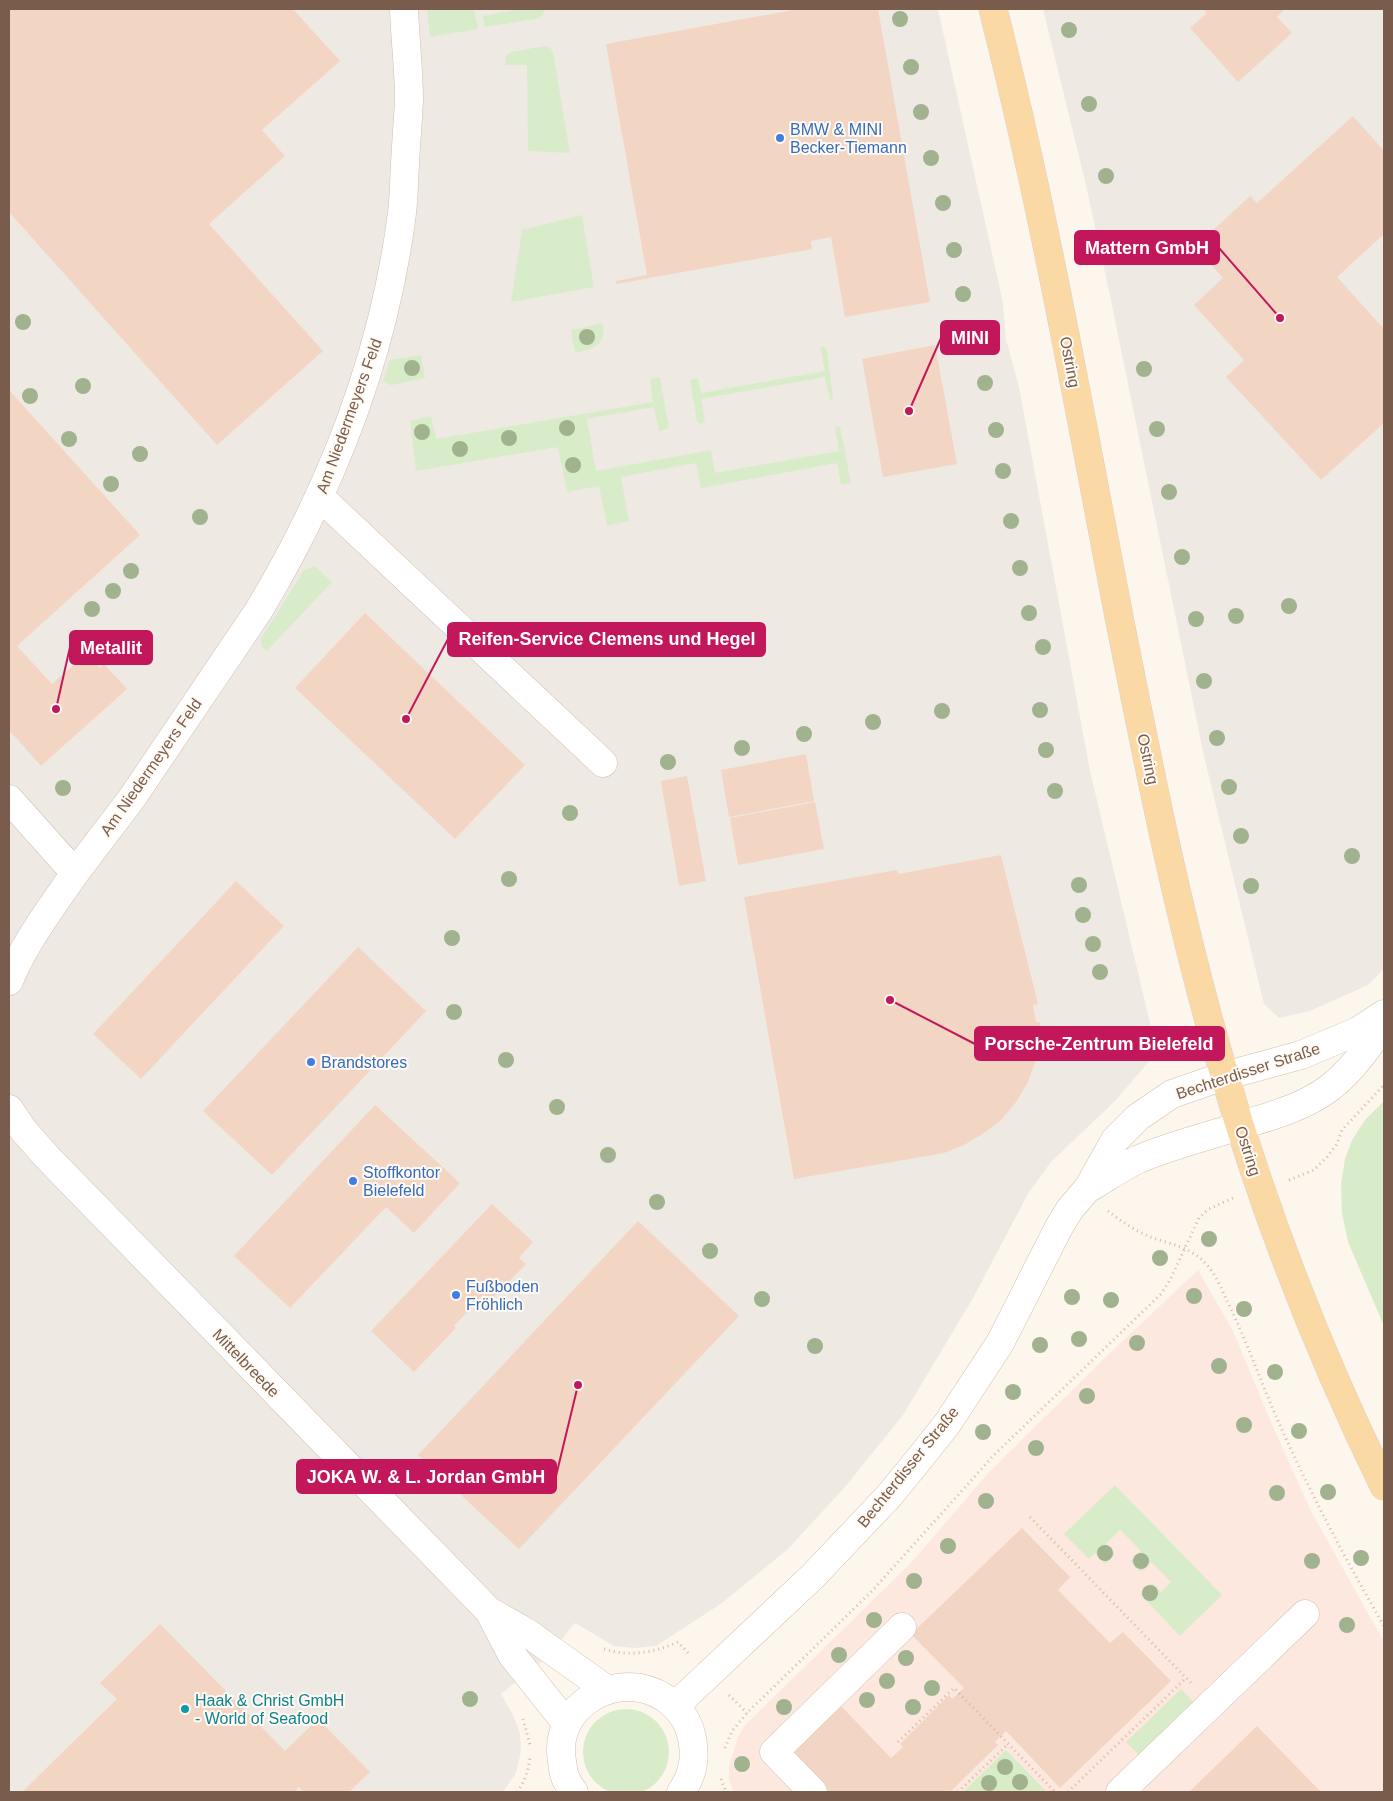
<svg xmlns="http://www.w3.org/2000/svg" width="1393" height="1801" viewBox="0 0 1393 1801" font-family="Arial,sans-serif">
	<rect width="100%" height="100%" fill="#fdf6ec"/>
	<!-- commercial -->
	<path fill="#fde8e0" d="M1198 1270 1233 1331 1274 1429 1311 1511 1384 1642V1792H734L729 1780V1766L738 1737 745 1725 910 1564 990 1471 1110 1353Z"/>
	<!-- industrial -->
	<path fill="#efe9e4" d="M9 9H938L1003 303 1006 339 1019 387 1090 771 1155 1044 1152 1057 1140 1072 1116 1100 1051 1162 1029 1192 973 1298 903 1415 845 1487 788 1549 722 1603 656 1646 635 1648 614 1646 575 1623 547 1657 501 1694 513 1715 520 1733 521 1751 516 1773 503 1792H9Z
		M1043 9H1384V969L1368 985 1310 1011 1279 1018 1264 1004 1204 756 1109 291 1085 181Z"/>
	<!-- green -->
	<path fill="#d8ecc9" d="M427 9H474L478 29 430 37Z
		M519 9H546L540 18 485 27 483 16Z
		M545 46 550 48 553 52 570 153 528 151 527 65H505L506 56 511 52Z
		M582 215 594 287 511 302 522 230Z
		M603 323C606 346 594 349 575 353L571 330Z
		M820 347H825L827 351 833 397 832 400H830L825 377 701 399 705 422 700 424 697 421 690 380 698 378 701 393 825 371Z
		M421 355 425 378 392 385 387 384 383 381 390 360Z
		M658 377 660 378 669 428 659 431 654 407 587 419 596 471 711 450 715 473 839 451 835 427H840L851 483 841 485 837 463 701 488 696 463 621 477 629 521 607 526 599 486 567 492 558 447 416 471 410 421 431 416 436 439 653 402 650 379Z
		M315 566 332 582 267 651 262 647 261 639 304 570Z
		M1384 1101V1326L1348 1242 1342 1213 1341 1184 1345 1159 1352 1140 1365 1120Z
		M1115 1485 1222 1595 1180 1636 1140 1594 1152 1583 1161 1592 1171 1582 1151 1562 1141 1572 1130 1561 1141 1551 1120 1530 1106 1544 1115 1554 1105 1564 1095 1553 1089 1559 1064 1534Z
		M1181 1689 1194 1702 1139 1755 1126 1742Z
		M583 1752a43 43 0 1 1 86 0a43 43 0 1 1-86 0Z
		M1006 1750 1047 1792H963Z"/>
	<!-- building -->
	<path fill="#f3d5c3" d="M9 9H293L340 61 262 130 285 156 209 224 323 351 217 445 9 212Z
		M799 9H878L930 302 845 317 831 237 811 241 812 249 616 284V281L647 275 606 44Z
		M1203 9H1285L1277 17 1292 33 1238 82 1190 28 1207 13Z
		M1353 116 1384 151V234L1337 277 1384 329V423L1321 480 1226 377 1244 360 1194 305 1223 278 1195 247 1250 196 1257 203Z
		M935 345 957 464 883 477 862 359Z
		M9 390 140 535 17 646 52 684 87 653 100 668 104 664 127 689 41 766 9 730Z
		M365 613 525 765 455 839 295 688Z
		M806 754 814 801 729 817 721 770Z
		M687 776 706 881 679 886 661 781Z
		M815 802 824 849 738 865 730 818Z
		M1001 855 1038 1004 1033 1005 1036 1022H1040L1039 1040 1036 1060 1028 1082 1017 1101 1001 1120 984 1133 964 1145 944 1153 794 1179 744 897 897 870 898 874Z
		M236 881 284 926 141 1079 93 1034Z
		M358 947 426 1011 272 1175 203 1111Z
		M375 1105 460 1183 414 1233 386 1207 290 1308 234 1256Z
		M492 1204 533 1242 519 1258 526 1264 490 1301 483 1295 454 1326 456 1328 414 1372 371 1331Z
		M638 1221 739 1316 519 1549 418 1455Z
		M1022 1528 1070 1577 1058 1590 1110 1643 1123 1632 1171 1681 1060 1788 1006 1731 995 1742 998 1745 950 1792 946 1790 944 1792H829L791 1754 840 1705 891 1758 903 1747 900 1744 949 1695 952 1699 964 1688 911 1634Z
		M160 1624 285 1751 318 1719 370 1772 349 1792H304L299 1787 294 1792H22L117 1699 100 1683Z
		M1257 1726 1321 1792H1189Z"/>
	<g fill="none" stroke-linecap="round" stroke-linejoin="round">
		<!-- minor casing -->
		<g stroke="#d1beb0" stroke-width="29">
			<path id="minor" d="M320 497 603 763
				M9 799 75 873C51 908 25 942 9 981
				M75 873 132 798 259 610C332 488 384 355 402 213 404 197 404 180 405 164 406 143 408 121 409 100 409 70 405 39 404 9
				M9 1109 24 1131 47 1157 489 1611 526 1632 606 1689
				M1089 1188C1106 1178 1122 1167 1139 1159 1169 1146 1202 1138 1233 1128 1266 1117 1299 1110 1328 1089 1351 1072 1369 1047 1384 1023
				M489 1611 512 1655 567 1724
				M676 1705 813 1576 888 1497 920 1458 947 1424 1000 1343 1059 1227 1070 1209 1088 1188 1115 1140 1138 1117 1172 1094 1224 1076 1301 1055 1358 1031 1384 1014
				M574 1792C571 1788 568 1784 566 1779 563 1774 563 1767 562 1761 552 1705 619 1667 665 1698 679 1708 689 1722 692 1738 696 1759 693 1775 681 1792
				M813 1792 774 1752 902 1627
				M1120 1792 1305 1614"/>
		</g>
		<!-- major casing -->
		<g stroke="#dad1cd" stroke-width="29">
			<path id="major" d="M993 9C1045 213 1081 420 1121 627 1151 778 1181 930 1225 1077 1266 1217 1320 1355 1384 1486"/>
		</g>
		<!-- path -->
		<path stroke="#d9b8a5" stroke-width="3" stroke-dasharray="1 4" stroke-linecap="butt" d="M1289 1180 1314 1170 1327 1157 1337 1144 1342 1130 1384 1085
			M1108 1211C1122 1222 1137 1232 1153 1238 1171 1244 1191 1248 1204 1262 1215 1272 1221 1288 1227 1301 1247 1341 1261 1383 1279 1423 1310 1493 1346 1560 1384 1626
			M1030 1517 1191 1683
			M604 1649C630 1657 653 1653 678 1642L688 1653
			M729 1695 747 1713
			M523 1719 530 1745
			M898 1742 954 1688 1055 1792
			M725 1748 732 1731 747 1713 873 1590 993 1456 1161 1294 1170 1280 1199 1218 1209 1209 1233 1198
			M721 1779 726 1792
			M517 1792C525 1781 529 1769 530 1756
			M958 1792 1008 1744
			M1068 1792 1186 1678"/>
		<!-- minor -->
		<use href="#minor" stroke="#fff" stroke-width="28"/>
		<!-- major -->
		<use href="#major" stroke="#fbd9a5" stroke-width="28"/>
	</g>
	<!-- trees -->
	<g fill="#a0b28e">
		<circle cx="900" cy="19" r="8"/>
		<circle cx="1069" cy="30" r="8"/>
		<circle cx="911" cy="67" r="8"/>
		<circle cx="1089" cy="104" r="8"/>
		<circle cx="921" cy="112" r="8"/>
		<circle cx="931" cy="158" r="8"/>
		<circle cx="1106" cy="176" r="8"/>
		<circle cx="943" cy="203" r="8"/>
		<circle cx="954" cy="250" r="8"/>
		<circle cx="963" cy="294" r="8"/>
		<circle cx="23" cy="322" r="8"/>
		<circle cx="587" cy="337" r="8"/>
		<circle cx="412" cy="368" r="8"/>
		<circle cx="1144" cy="369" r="8"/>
		<circle cx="985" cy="383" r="8"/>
		<circle cx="83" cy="386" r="8"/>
		<circle cx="30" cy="396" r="8"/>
		<circle cx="567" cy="428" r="8"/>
		<circle cx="1157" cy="429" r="8"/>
		<circle cx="996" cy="430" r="8"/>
		<circle cx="422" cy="432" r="8"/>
		<circle cx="509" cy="438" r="8"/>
		<circle cx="69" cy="439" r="8"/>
		<circle cx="460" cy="449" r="8"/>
		<circle cx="140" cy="454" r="8"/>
		<circle cx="573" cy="465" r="8"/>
		<circle cx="1003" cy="471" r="8"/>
		<circle cx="111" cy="484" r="8"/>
		<circle cx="1169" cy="492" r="8"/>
		<circle cx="200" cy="517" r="8"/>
		<circle cx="1011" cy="521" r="8"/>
		<circle cx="1182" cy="557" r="8"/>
		<circle cx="1020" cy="568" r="8"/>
		<circle cx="131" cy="571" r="8"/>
		<circle cx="113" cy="591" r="8"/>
		<circle cx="1289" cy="606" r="8"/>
		<circle cx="92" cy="609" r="8"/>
		<circle cx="1029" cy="613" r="8"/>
		<circle cx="1236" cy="616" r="8"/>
		<circle cx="1196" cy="619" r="8"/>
		<circle cx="1043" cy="647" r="8"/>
		<circle cx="1204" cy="681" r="8"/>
		<circle cx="1040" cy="710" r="8"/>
		<circle cx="942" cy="711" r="8"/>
		<circle cx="873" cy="722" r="8"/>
		<circle cx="804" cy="734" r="8"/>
		<circle cx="1217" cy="738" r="8"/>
		<circle cx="742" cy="748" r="8"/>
		<circle cx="1046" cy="750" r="8"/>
		<circle cx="668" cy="762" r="8"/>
		<circle cx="1229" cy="787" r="8"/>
		<circle cx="63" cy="788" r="8"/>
		<circle cx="1055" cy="791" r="8"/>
		<circle cx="570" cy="813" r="8"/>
		<circle cx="1241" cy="836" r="8"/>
		<circle cx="1352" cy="856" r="8"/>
		<circle cx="509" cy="879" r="8"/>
		<circle cx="1079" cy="885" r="8"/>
		<circle cx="1251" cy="886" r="8"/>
		<circle cx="1083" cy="915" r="8"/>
		<circle cx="452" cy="938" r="8"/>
		<circle cx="1093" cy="944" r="8"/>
		<circle cx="1100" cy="972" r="8"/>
		<circle cx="454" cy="1012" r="8"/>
		<circle cx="506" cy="1060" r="8"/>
		<circle cx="557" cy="1107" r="8"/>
		<circle cx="608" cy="1155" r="8"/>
		<circle cx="657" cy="1202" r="8"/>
		<circle cx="1209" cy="1239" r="8"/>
		<circle cx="710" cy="1251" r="8"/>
		<circle cx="1160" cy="1258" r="8"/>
		<circle cx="1194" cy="1296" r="8"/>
		<circle cx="1072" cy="1297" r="8"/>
		<circle cx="762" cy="1299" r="8"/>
		<circle cx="1111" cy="1300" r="8"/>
		<circle cx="1244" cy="1309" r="8"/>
		<circle cx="1079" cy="1339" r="8"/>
		<circle cx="1137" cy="1343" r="8"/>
		<circle cx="1040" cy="1345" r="8"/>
		<circle cx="815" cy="1346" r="8"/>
		<circle cx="1219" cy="1366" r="8"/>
		<circle cx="1275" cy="1372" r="8"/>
		<circle cx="1013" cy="1392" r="8"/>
		<circle cx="1087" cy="1396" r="8"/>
		<circle cx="1244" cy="1425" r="8"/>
		<circle cx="1299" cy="1431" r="8"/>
		<circle cx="983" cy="1432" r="8"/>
		<circle cx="1036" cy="1448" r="8"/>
		<circle cx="1328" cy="1492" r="8"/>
		<circle cx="1277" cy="1493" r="8"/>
		<circle cx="986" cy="1501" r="8"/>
		<circle cx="948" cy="1546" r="8"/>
		<circle cx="1105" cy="1553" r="8"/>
		<circle cx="1361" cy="1558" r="8"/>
		<circle cx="1141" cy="1561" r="8"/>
		<circle cx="1312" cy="1561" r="8"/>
		<circle cx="914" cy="1581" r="8"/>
		<circle cx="1150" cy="1593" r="8"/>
		<circle cx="874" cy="1620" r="8"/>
		<circle cx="1347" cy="1625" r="8"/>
		<circle cx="839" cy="1655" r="8"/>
		<circle cx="906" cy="1658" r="8"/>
		<circle cx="887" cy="1681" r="8"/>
		<circle cx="932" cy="1688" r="8"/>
		<circle cx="470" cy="1699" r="8"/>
		<circle cx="867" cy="1700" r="8"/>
		<circle cx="784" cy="1707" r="8"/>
		<circle cx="913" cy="1707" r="8"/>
		<circle cx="742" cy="1764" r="8"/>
		<circle cx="1005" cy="1767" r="8"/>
		<circle cx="1020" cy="1782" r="8"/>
		<circle cx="989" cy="1783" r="8"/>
	</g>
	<!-- markers -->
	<g fill="#3f7fe0" stroke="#fffaf3" stroke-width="2">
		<circle cx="780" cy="138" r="5"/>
		<circle cx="311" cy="1062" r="5"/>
		<circle cx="353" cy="1181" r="5"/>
		<circle cx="456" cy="1295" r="5"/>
	</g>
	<circle fill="#0f9aa8" stroke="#fffaf3" stroke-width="2" cx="185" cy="1709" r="5"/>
	<g text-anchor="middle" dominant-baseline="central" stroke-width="4" stroke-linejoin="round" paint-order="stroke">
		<!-- shop labels -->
		<g font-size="16" fill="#366cbe" stroke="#fffaf3" text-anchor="start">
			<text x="790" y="129">BMW &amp; MINI<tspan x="790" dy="18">Becker-Tiemann</tspan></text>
			<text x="321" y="1062">Brandstores</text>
			<text x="363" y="1172">Stoffkontor<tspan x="363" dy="18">Bielefeld</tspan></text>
			<text x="466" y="1286">Fußboden<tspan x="466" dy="18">Fröhlich</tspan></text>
		</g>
		<!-- street labels -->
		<g font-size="16" fill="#7a5c4d" stroke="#fffaf3">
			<text transform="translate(1070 362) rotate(79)">Ostring</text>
			<text transform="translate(349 416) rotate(-70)">Am Niedermeyers Feld</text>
			<text transform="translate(1148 759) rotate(78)">Ostring</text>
			<text transform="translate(151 767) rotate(-55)">Am Niedermeyers Feld</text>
			<text transform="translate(1248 1071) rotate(-18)">Bechterdisser Straße</text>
			<text transform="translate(1248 1151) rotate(72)">Ostring</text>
			<text transform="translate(246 1363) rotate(46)">Mittelbreede</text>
			<text transform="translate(908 1467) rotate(-51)">Bechterdisser Straße</text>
		</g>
		<!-- culture labels -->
		<g font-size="16" fill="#0d838f" stroke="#fffaf3" text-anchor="start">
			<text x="195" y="1700">Haak &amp; Christ GmbH<tspan x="195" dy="18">- World of Seafood</tspan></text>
		</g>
	</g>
	<!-- callouts -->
	<path fill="none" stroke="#c2185b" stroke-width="2" d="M1280 318L1219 248M909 411L941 338M406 719L448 639M56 709L70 647M890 1000L975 1044M578 1385L556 1476"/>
	<g fill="#c2185b" stroke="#fffaf3" stroke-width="2">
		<circle cx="1280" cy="318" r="5"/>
		<circle cx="909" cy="411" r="5"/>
		<circle cx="406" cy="719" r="5"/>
		<circle cx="56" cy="709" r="5"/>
		<circle cx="890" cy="1000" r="5"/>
		<circle cx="578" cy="1385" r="5"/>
	</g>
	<g fill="#c2185b" stroke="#c2185b" stroke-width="2">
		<rect x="1075" y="231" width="144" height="33" rx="5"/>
		<rect x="941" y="321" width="58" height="33" rx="5"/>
		<rect x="448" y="623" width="317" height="33" rx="5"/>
		<rect x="70" y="631" width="82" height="33" rx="5"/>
		<rect x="975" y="1027" width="249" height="33" rx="5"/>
		<rect x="297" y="1460" width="259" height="33" rx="5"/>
	</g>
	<g font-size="18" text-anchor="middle" font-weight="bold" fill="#fff">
		<text x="1147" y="254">Mattern GmbH</text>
		<text x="970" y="344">MINI</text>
		<text x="607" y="645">Reifen-Service Clemens und Hegel</text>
		<text x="111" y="654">Metallit</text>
		<text x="1099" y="1050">Porsche-Zentrum Bielefeld</text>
		<text x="426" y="1483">JOKA W. &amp; L. Jordan GmbH</text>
	</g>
	<!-- border -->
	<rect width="1393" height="1801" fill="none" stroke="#7a5c4d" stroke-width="20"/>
</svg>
